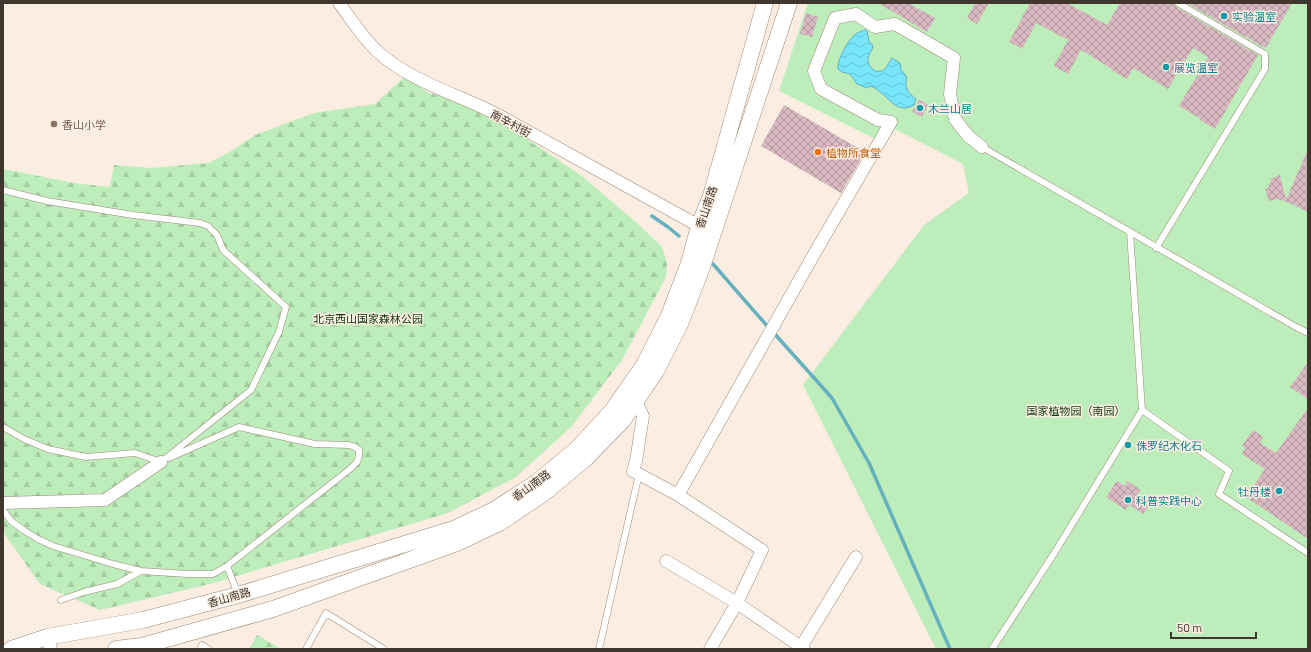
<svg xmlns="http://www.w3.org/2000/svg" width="1311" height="652" viewBox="0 0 1311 652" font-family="Barlow,'Noto Sans SC',sans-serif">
	<defs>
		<pattern id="forest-firs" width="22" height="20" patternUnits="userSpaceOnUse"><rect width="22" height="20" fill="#bcedba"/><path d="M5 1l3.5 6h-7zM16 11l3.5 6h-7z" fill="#a3cca0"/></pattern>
		<pattern id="water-waves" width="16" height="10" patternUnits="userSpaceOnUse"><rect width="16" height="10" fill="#77e5fc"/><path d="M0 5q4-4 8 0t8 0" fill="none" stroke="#68c5d8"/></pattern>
		<pattern id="building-cross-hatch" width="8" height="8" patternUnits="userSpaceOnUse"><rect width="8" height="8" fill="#d9b9c1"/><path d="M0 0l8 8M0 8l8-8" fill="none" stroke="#b1979d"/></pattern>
	</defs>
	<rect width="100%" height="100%" fill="#fbede1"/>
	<!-- green -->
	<path fill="#bcedba" d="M808 3H1308V649H936L803 385 924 225 969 193 963 164 895 129 885 144 779 91Z"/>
	<!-- forest -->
	<path fill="url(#forest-firs)" d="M405 76 427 92 457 102 498 121 515 131 582 176 638 224 662 247 667 262 666 277 622 360 572 426 516 477 448 513 210 584 100 610 40 584 3 532V169L74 183 110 187 114 165 151 168 209 163 231 151 255 135 314 113 375 104Z
		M257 635 281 649H249Z"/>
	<!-- water -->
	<path fill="url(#water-waves)" stroke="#66b0be" d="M865 30 867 31 869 41 873 46C872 51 869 54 868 58 867 67 877 76 885 69 888 66 889 62 892 58L900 63 901 70C912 80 903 80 907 89 908 93 913 96 916 99L914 105C912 106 908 108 905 108 893 109 883 90 870 86L867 88 857 84 850 74 842 72 838 69C837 60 848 39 856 34 858 32 862 31 865 30Z"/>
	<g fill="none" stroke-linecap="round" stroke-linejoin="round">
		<!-- stream -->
		<path stroke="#66b0be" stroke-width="3.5" d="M652 216 668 227 679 236
			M713 264 769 328
			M773 332 832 398 869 463 950 649"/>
	</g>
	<!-- building -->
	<path fill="url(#building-cross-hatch)" d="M878 3H908L935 18 927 32Z
		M975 3H989L977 24 967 18Z
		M1030 3H1067L1107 25 1120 3H1174L1176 7 1258 55 1215 129 1200 120 1201 119 1179 106 1208 57 1193 48 1168 89 1133 68 1127 79 1111 70 1112 69 1081 50 1068 74 1054 66 1068 40 1036 23 1022 49 1009 42Z
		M1187 3H1292L1266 48 1263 46V47Z
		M806 13 818 17 812 37 800 34Z
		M919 99 928 105 922 117 912 112Z
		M784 105 865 152 841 193 761 146Z
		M1308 149V212L1295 206V205L1278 199 1269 201 1265 189 1269 188 1268 184 1271 183 1270 179 1280 175 1286 200Z
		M1308 362V399L1290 387Z
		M1308 408V539L1246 497 1265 469 1242 454 1245 448 1242 446 1253 430 1263 437 1260 443 1276 453Z
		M1117 481 1125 486 1127 481 1141 490 1137 495 1150 504 1143 514 1129 505 1126 510 1106 497Z"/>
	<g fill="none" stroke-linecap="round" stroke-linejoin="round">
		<!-- lane casing -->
		<g stroke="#9e8875" stroke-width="7">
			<path id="lane" d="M982 147 1296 327 1308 333
				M3 190 47 201 133 215 200 223 208 226 217 235 223 250 286 307 279 332 251 390 161 462 135 453 86 457 48 449 24 439 3 427
				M1130 232 1142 410 1229 471 1219 494 1308 553
				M1156 248 1265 69V54L1178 3
				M3 510 11 521 25 531 38 539 53 546 113 564 141 571 188 574H213L227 566 350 469 357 462 359 456V450L355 447 349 445 315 444 239 427 169 458
				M227 566 238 594
				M61 600 84 592 117 584 141 571
				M200 649 202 645 209 649
				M306 649 326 613 384 649
				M599 649 639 474
				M992 649 1055 552 1142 410"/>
		</g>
		<!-- street casing -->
		<g stroke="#9e8875" stroke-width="13">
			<path id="street" d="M339 3C351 19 362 37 377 51 412 83 459 94 500 116 566 153 633 189 699 226
				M636 401 643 416 636 461 633 471 678 495 762 550 737 603 710 649
				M678 495 813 256 891 122 878 120 821 89 814 71 835 18 856 14 875 27 895 24 954 58 950 94 955 119 968 136 982 147
				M3 503 105 500 161 462
				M666 561 737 603 804 649
				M47 637 51 649
				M801 647 856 557"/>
		</g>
		<!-- secondary casing -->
		<g stroke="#9e8875" stroke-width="17">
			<path id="secondary" d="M11 649 47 637 143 620 238 595 454 529 494 510 536 483 577 449 612 411 644 365 668 318 689 263 699 226 711 196 765 3
				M116 649 142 646 273 609 457 543 501 522 544 493 586 458 623 420 656 371 680 324 702 267 789 3"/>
		</g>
		<!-- lane -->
		<use href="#lane" stroke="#fff" stroke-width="6"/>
		<!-- street -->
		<use href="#street" stroke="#fff" stroke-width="12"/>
		<!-- secondary -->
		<use href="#secondary" stroke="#fff" stroke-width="16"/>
	</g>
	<!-- markers -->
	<g fill="#0f9aa8" stroke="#fbede1" stroke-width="1.5">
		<circle cx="1224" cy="16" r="4"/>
		<circle cx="1166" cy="67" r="4"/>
		<circle cx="920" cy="108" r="4"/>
		<circle cx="1128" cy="445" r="4"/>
		<circle cx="1279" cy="491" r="4"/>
		<circle cx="1128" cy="500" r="4"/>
	</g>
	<circle fill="#8d6e63" stroke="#fbede1" stroke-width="1.5" cx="54" cy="124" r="4"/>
	<circle fill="#e8710a" stroke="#fbede1" stroke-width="1.5" cx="818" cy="152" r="4"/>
	<g text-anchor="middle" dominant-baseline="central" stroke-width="3" stroke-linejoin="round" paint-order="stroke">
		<!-- culture labels -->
		<g font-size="11" fill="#0d838f" stroke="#fbede1" text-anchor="start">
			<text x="1232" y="16">实验温室</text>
			<text x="1174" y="67">展览温室</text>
			<text x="928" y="108">木兰山居</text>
			<text x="1136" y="445">侏罗纪木化石</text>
			<text x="1271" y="491" text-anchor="end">牡丹楼</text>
			<text x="1136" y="500">科普实践中心</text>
		</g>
		<!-- street labels -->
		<g font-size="11" fill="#3f362e" stroke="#fbede1">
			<text transform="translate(511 123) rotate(28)">南辛村街</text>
			<text transform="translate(706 207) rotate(-71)">香山南路</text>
			<text transform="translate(531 485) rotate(-36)">香山南路</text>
			<text transform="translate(229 597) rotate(-16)">香山南路</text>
		</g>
		<!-- education labels -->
		<g font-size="11" fill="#785e54" stroke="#fbede1" text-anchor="start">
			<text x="62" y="124">香山小学</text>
		</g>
		<!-- food labels -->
		<g font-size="11" fill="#c56008" stroke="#fbede1" text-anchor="start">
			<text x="826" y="152">植物所食堂</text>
		</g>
		<!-- park labels -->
		<g font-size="11" fill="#0f3a12" stroke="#fbede1">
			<text x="368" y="318">北京西山国家森林公园</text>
			<text x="1076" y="410">国家植物园（南园）</text>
		</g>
	</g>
	<!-- border -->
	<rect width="1311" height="652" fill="none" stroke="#3f362e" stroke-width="8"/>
	<!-- scale -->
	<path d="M1171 632v6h85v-6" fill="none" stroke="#3f362e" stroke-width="2"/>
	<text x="1177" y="632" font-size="12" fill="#3f362e" stroke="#fbede1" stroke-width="3" paint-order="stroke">50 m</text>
</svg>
